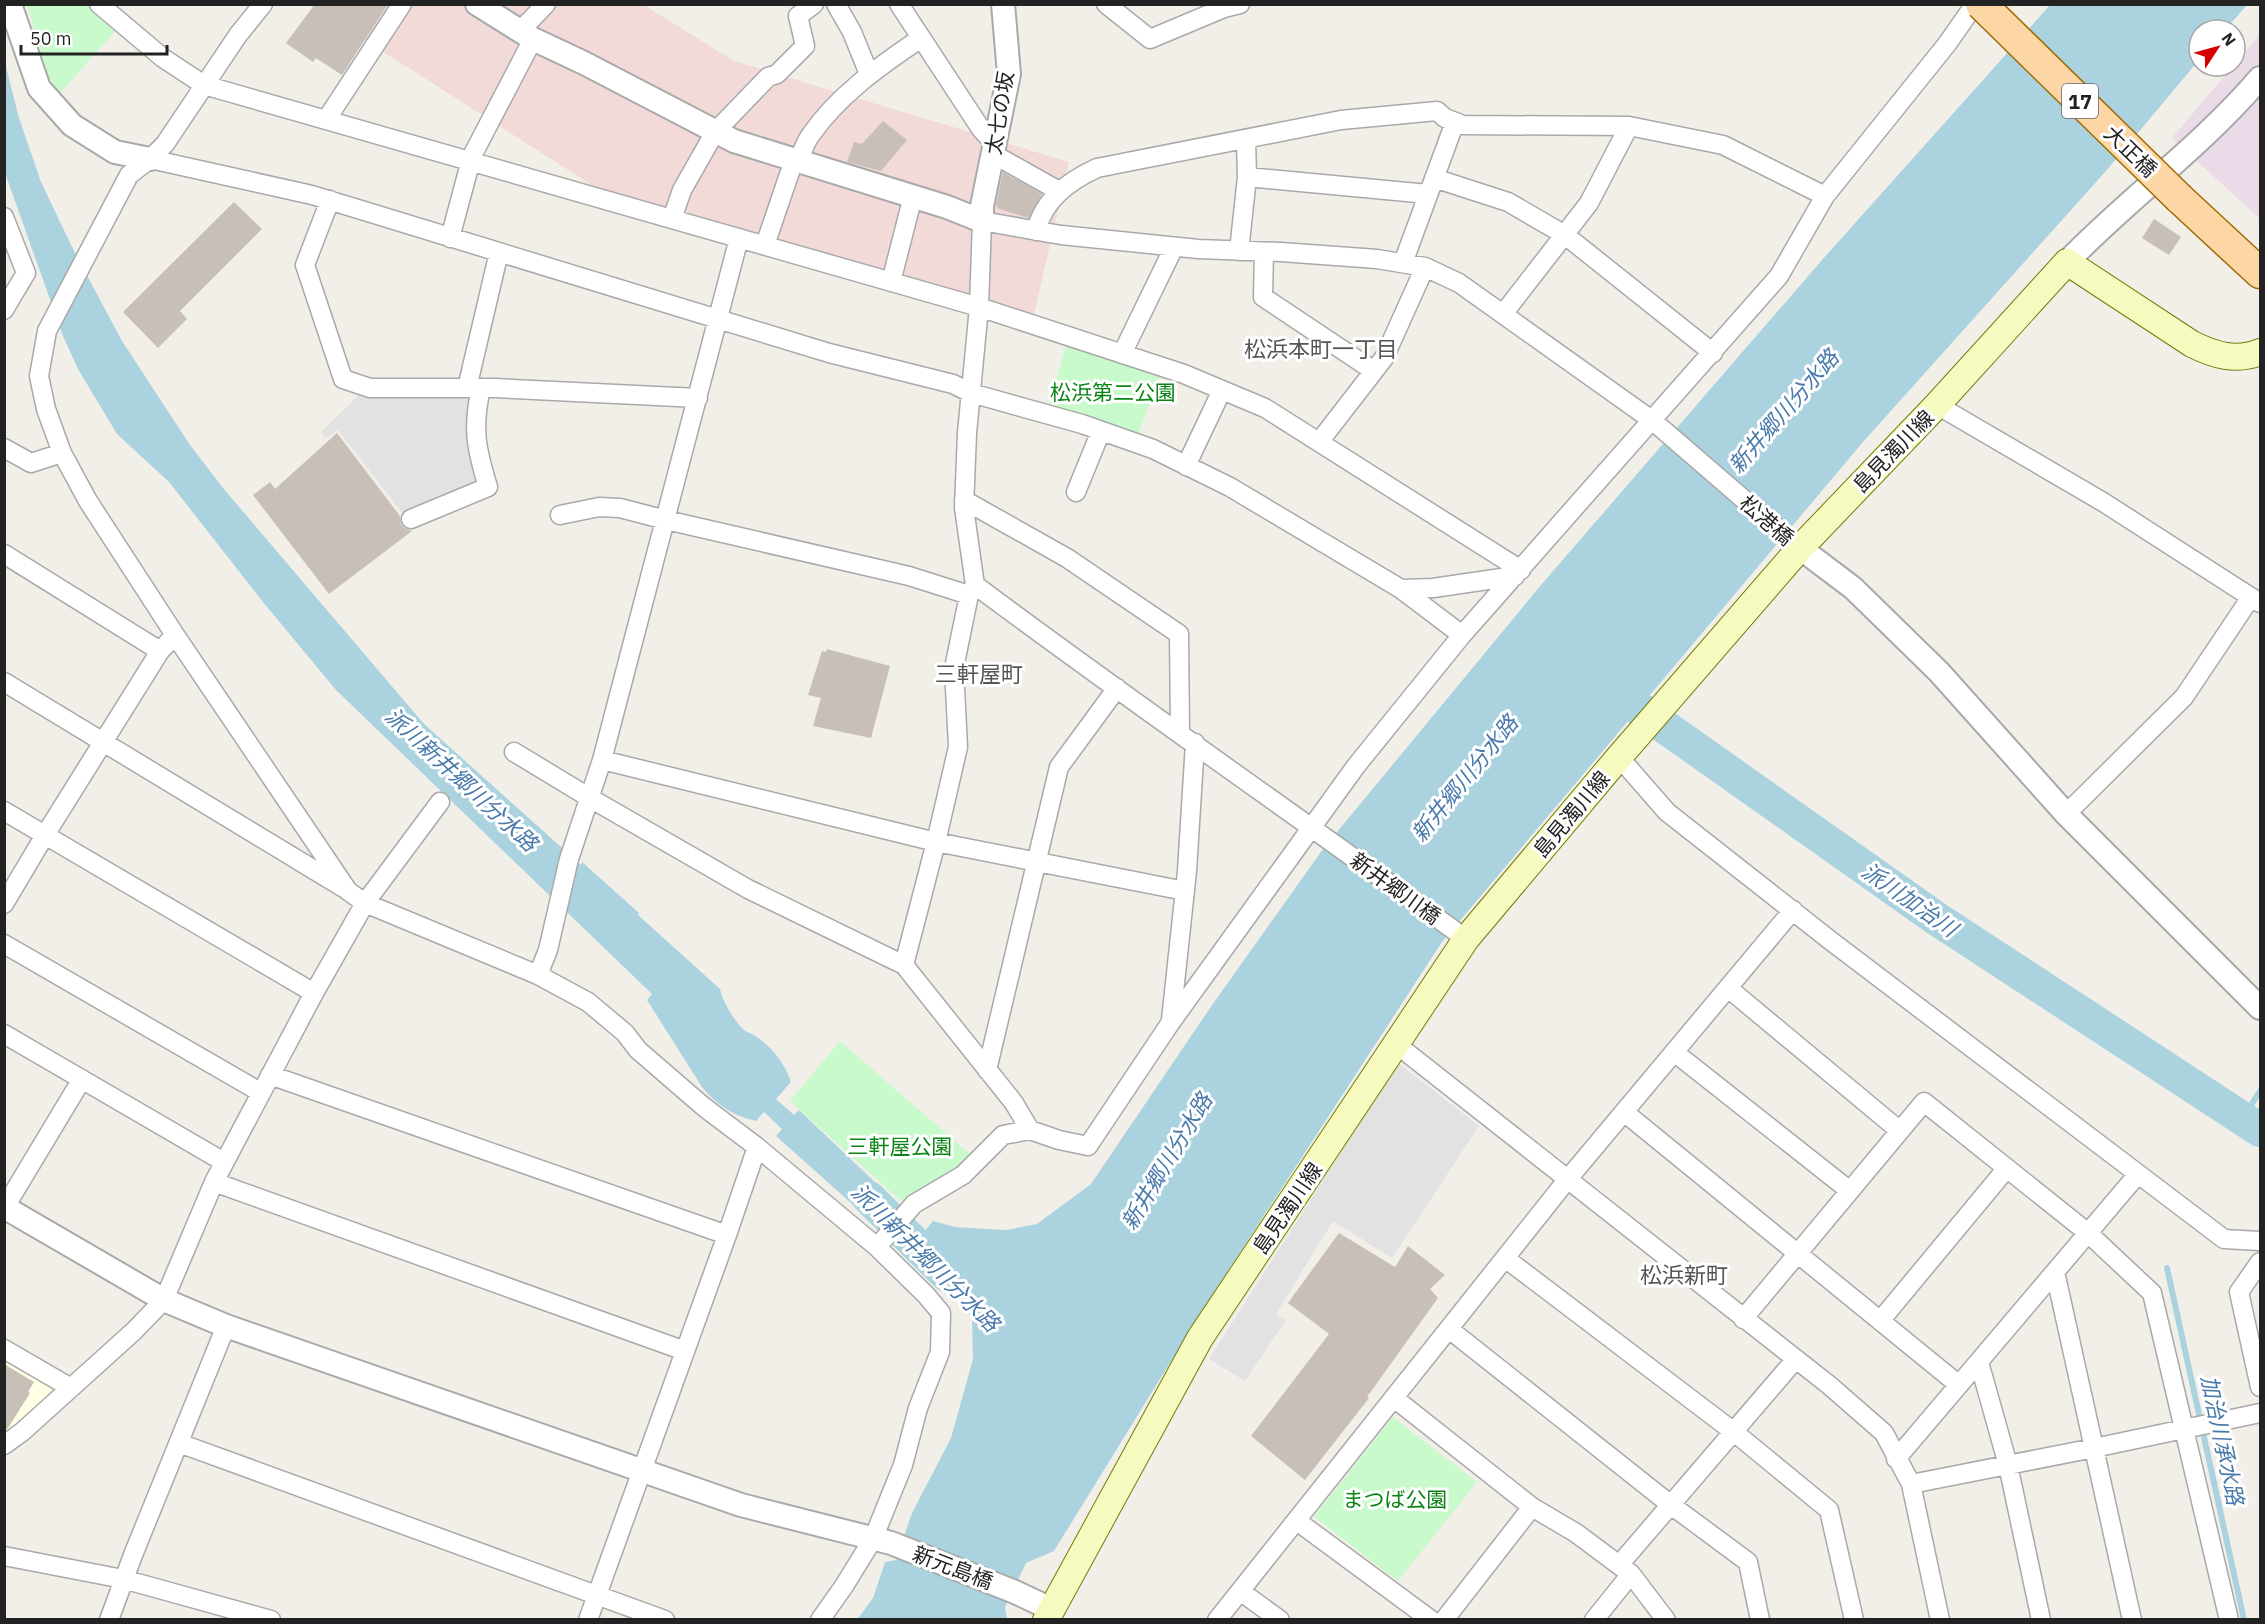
<svg xmlns="http://www.w3.org/2000/svg" width="2265" height="1624" viewBox="0 0 2265 1624" font-family="'IBM Plex Sans','Noto Sans JP',sans-serif">
	<rect width="100%" height="100%" fill="#f2efe9"/>
	<!-- commercial -->
	<path fill="#f2dad9" d="M310 5H644L734 61 1069 162 1033 319 601 191Z"/>
	<!-- industrial -->
	<path fill="#ebdbe8" d="M2260 34V219L2172 138Z"/>
	<!-- education -->
	<path fill="#ffffe5" d="M5 1360 51 1387 52 1394 5 1436Z"/>
	<!-- park -->
	<path fill="#c8facc" d="M27 5H90L118 28 60 93 48 76Z
		M1066 346 1128 363 1160 375 1138 435 1048 406Z
		M840 1041 971 1155 954 1168 901 1201 790 1101Z
		M1393 1417 1477 1482 1398 1581 1314 1517Z"/>
	<!-- parking -->
	<path fill="#e2e2e2" d="M360 394 469 396 473 450 484 484 406 518 338 430 325 439 321 432Z
		M1398 1063 1479 1126 1392 1258 1333 1221 1276 1314 1286 1320 1245 1381 1209 1359Z"/>
	<!-- water -->
	<path fill="#aad3df" d="M2050 5H2247L2225 30H2199V60L2106 171 1863 442 1442 942 1205 1306 1054 1551 1026 1563 1005 1607 1007 1619 857 1620 873 1598 885 1562 896 1560 912 1513 951 1438 973 1359 972 1319 955 1292 910 1249 933 1221 955 1227 1006 1230 1037 1224 1091 1184 1210 1008 1323 849 1541 585 1822 260Z
		M4 59 19 118 41 182 74 251 122 341 190 445 223 488 424 724 581 865 582 862 639 913 638 915 720 989C723 1002 734 1021 744 1030 748 1033 753 1034 757 1037 773 1048 785 1064 791 1082L776 1099 794 1115 799 1110 900 1206 879 1228 776 1136 782 1129 764 1112 756 1121C733 1116 717 1105 702 1087L647 1000 652 994 336 690 263 602 169 482 117 434 78 369 63 336 5 173Z"/>
	<g fill="none" stroke-linecap="round" stroke-linejoin="round">
		<!-- stream -->
		<path stroke="#aad3df" stroke-width="6" d="M2243 1118 2260 1091
			M2167 1268 2244 1620"/>
		<!-- river -->
		<path stroke="#aad3df" stroke-width="34" d="M1600 681 1937 919 2260 1130
			M869 1198 948 1276"/>
	</g>
	<!-- building -->
	<path fill="#c7bfb8" d="M315 4H388L342 75 316 58 313 62 286 43Z
		M883 121 907 140 881 171 847 162 854 142 862 144Z
		M1003 172 1042 194 1029 218 999 209 996 205Z
		M234 202 262 229 180 311 187 319 158 348 123 312Z
		M2154 219 2181 237 2169 255 2142 238Z
		M337 433 400 516 401 524 405 528 412 531 329 594 253 495 270 482 275 489Z
		M827 649 890 666 871 738 813 726 821 698 808 695 822 651 826 652Z
		M1339 1233 1395 1267 1408 1246 1445 1275 1430 1289 1438 1298 1367 1397 1369 1398 1305 1480 1251 1436 1329 1334 1288 1303Z
		M4 1364 34 1382 28 1392 30 1393 8 1428 4 1431Z"/>
	<g fill="none" stroke-linecap="round" stroke-linejoin="round">
		<!-- minor casing -->
		<g stroke="#a9a9a9" stroke-width="21">
			<path id="minor" d="M99 4 163 58 204 85 979 307 1184 374 1265 408 1521 570
				M263 4 238 35 165 144 150 159 129 175 47 331 39 376 46 409 62 453 88 501 175 635 348 891 365 903 538 975 588 1002 625 1033 638 1050 704 1107 757 1147 877 1247 926 1295 941 1313 940 1352 918 1408 903 1465 873 1539 844 1586 820 1620
				M836 4 852 32 869 74
				M899 4 981 129 995 144
				M1106 4 1150 39 1224 8 1240 4
				M520 31 546 4
				M326 120 402 4
				M993 154 1059 191
				M150 159 312 195 829 353 953 384 971 393 1082 424 1153 449 1230 487 1401 589 1433 588 1515 576
				M798 161C802 153 805 143 810 136 838 95 881 65 921 38
				M1247 177 1428 194
				M1434 178 1508 202 1565 235 1713 353
				M330 200 305 265 343 379 370 388H495L698 398
				M4 217 26 273 4 310
				M672 219 682 190 715 132 768 77 777 74 805 46 798 16 814 4
				M1036 231C1044 199 1069 181 1097 168L1341 120 1437 111 1445 118 1463 125 1629 126 1723 145 1825 196
				M450 238 472 156 533 39
				M765 245 794 160
				M1239 251 1247 177 1246 140
				M1264 252 1263 297 1374 371
				M1403 263 1455 122
				M891 282 913 196
				M1503 314 1589 203 1629 126
				M1122 354 1174 247
				M467 388 499 252
				M1937 405 2103 502 2260 603
				M1319 442 1384 358 1425 267
				M4 448 31 463 62 453
				M1186 466 1222 390
				M1076 492 1101 431
				M964 500 1067 558 1179 634 1180 733
				M560 515 599 507 620 508 666 520 909 576 969 595
				M411 519 488 487C476 448 472 428 481 388
				M4 554 160 651
				M975 585 969 595 954 668 958 747 936 842 904 965 1014 1103 1030 1130
				M1401 589 1462 635
				M4 682 344 888
				M514 752 590 798 748 889 904 965
				M1619 757 1667 812 1831 941 2224 1239 2260 1241
				M602 760 936 842 1185 891
				M4 811 314 993
				M2066 814 2184 697 2251 597
				M4 904 45 835 160 651 175 635
				M1466 939C1303 820 1137 706 975 585L964 508 967 433 979 307 982 221 1061 235 1198 249 1281 252 1377 259 1425 267 1459 283 1653 421 1800 548
				M4 944 260 1092
				M538 975 548 950 569 859 602 760 739 238
				M1728 988 1900 1131
				M1171 1020 1187 871 1195 743
				M4 1034 224 1162
				M1396 1044 1829 1385 1884 1433 1911 1484 1940 1620
				M1674 1052 1850 1191
				M987 1070 1059 767 1117 688
				M270 1075 727 1235
				M1624 1112 1959 1385
				M214 1182 685 1351
				M5 1207 82 1079
				M877 1247 914 1204 963 1175 1003 1135 1030 1130 1059 1140 1088 1146 1171 1022 1356 766 1462 635 1779 276 1825 196 1947 44 1975 4
				M1505 1258 1734 1432 1829 1510 1854 1620
				M2260 1262 2239 1292 2260 1387
				M2055 1272 2132 1620
				M1743 1319 1924 1102 2088 1233 2152 1293 2229 1620
				M1880 1321 2007 1168
				M1449 1329 1671 1505 1748 1562 1760 1620
				M4 1349 71 1388
				M1979 1362 2008 1465 2041 1620
				M1394 1398 1532 1507 1576 1533 1631 1574 1666 1620
				M179 1443 665 1620
				M4 1445 22 1432 134 1331 164 1300 214 1182 314 993 365 903 440 802
				M1896 1459 2138 1174
				M1911 1484 2094 1448 2260 1413
				M1297 1521 1431 1620
				M4 1556 123 1579 271 1620
				M1619 1565 1795 1360
				M1240 1591 1280 1620
				M109 1620 133 1555 226 1326
				M588 1620 727 1235 757 1147
				M1217 1620 1567 1180 1793 910
				M1444 1620 1532 1507
				M1594 1620 1631 1574"/>
		</g>
		<!-- tertiary casing -->
		<g stroke="#a9a9a9" stroke-width="26">
			<path id="tertiary" d="M10 4 39 88 72 125 115 152 150 159
				M477 4 533 39 584 63 734 141 947 207 982 221V206L1009 74 1003 4
				M2067 262C2129 198 2202 146 2260 78
				M1800 548 1853 588 1939 672 2066 814 2260 1008
				M4 1207 164 1300 226 1326 741 1505 891 1543 1015 1592 1051 1609"/>
		</g>
		<!-- secondary casing -->
		<g stroke="#707d05" stroke-width="28">
			<path id="secondary" d="M1046 1620 1200 1338 1466 939 1619 757 1800 548 1937 405 2067 262 2192 344C2214 355 2236 362 2260 352"/>
		</g>
		<!-- primary casing -->
		<g stroke="#a06b00" stroke-width="33">
			<path id="primary" d="M2179 198 2260 273"/>
		</g>
		<!-- minor -->
		<use href="#minor" stroke="#fff" stroke-width="18"/>
		<!-- tertiary -->
		<use href="#tertiary" stroke="#fff" stroke-width="22"/>
		<!-- secondary -->
		<use href="#secondary" stroke="#f7fabf" stroke-width="26"/>
		<!-- primary -->
		<use href="#primary" stroke="#fcd6a4" stroke-width="30"/>
		<!-- primary-bridge casing -->
		<g stroke="#a06b00" stroke-width="33" stroke-linecap="butt">
			<path id="primary-bridge" d="M1981 4 2179 198"/>
		</g>
		<!-- primary-bridge -->
		<use href="#primary-bridge" stroke="#fcd6a4" stroke-width="30"/>
	</g>
	<g text-anchor="middle" dominant-baseline="central" stroke-width="6" stroke-linejoin="round" paint-order="stroke">
		<!-- shield labels -->
		<rect fill="#fff" stroke="#646464" stroke-width="1.5" x="2062" y="84" width="36" height="34" rx="4.5"/>
		<g font-size="20" font-weight="bold" fill="#222">
			<text x="2080" y="101">17</text>
		</g>
		<!-- street labels -->
		<g font-size="21" fill="#222" stroke="#fff">
			<text transform="translate(999 113) rotate(-81)">太七の坂</text>
			<text transform="translate(2131 151) rotate(44)">大正橋</text>
			<text transform="translate(1893 451) rotate(-46)">島見濁川線</text>
			<text transform="translate(1767 520) rotate(41)">松港橋</text>
			<text transform="translate(1571 814) rotate(-50)">島見濁川線</text>
			<text transform="translate(1396 888) rotate(36)">新井郷川橋</text>
			<text transform="translate(1287 1208) rotate(-56)">島見濁川線</text>
			<text transform="translate(953 1567) rotate(21)">新元島橋</text>
		</g>
		<!-- park labels -->
		<g font-size="21" fill="#0c8416" stroke="#fff">
			<text x="1113" y="392">松浜第二公園</text>
			<text x="900" y="1146">三軒屋公園</text>
			<text x="1395" y="1499">まつば公園</text>
		</g>
		<!-- neighbourhood labels -->
		<g font-size="22" fill="#555" stroke="#fff">
			<text x="1321" y="348">松浜本町一丁目</text>
			<text x="979" y="673">三軒屋町</text>
			<text x="1684" y="1274">松浜新町</text>
		</g>
		<!-- water labels -->
		<g font-size="22" font-style="italic" fill="#4a7aab" stroke="#fff">
			<text transform="translate(1783 411) rotate(-49)">新井郷川分水路</text>
			<text transform="translate(1464 778) rotate(-51)">新井郷川分水路</text>
			<text transform="translate(462 779) rotate(43)">派川新井郷川分水路</text>
			<text transform="translate(1910 899) rotate(35)">派川加治川</text>
			<text transform="translate(1166 1161) rotate(-59)">新井郷川分水路</text>
			<text transform="translate(926 1257) rotate(45)">派川新井郷川分水路</text>
			<text transform="translate(2223 1440) rotate(78)">加治川承水路</text>
		</g>
	</g>
	<!-- border -->
	<rect width="2265" height="1624" fill="none" stroke="#222222" stroke-width="12"/>
	<!-- north arrow -->
	<g transform="translate(2217 48) rotate(54)"><circle r="28" fill="#ffffff" stroke="#a7a7a7" stroke-width="1.5"/>
	<path d="M0-4.5L10 22L0 15L-10 22Z" fill="#d40000"/>
	<text y="-9" font-size="16" font-weight="bold" text-anchor="middle" fill="#222222">N</text>
	</g>
	<!-- scale -->
	<path d="M21 45v9h146v-9" fill="none" stroke="#222222" stroke-width="3"/>
	<text x="30" y="45" font-size="18" fill="#222222" stroke="#ffffff" stroke-width="4.5" paint-order="stroke">50 m</text>
</svg>
